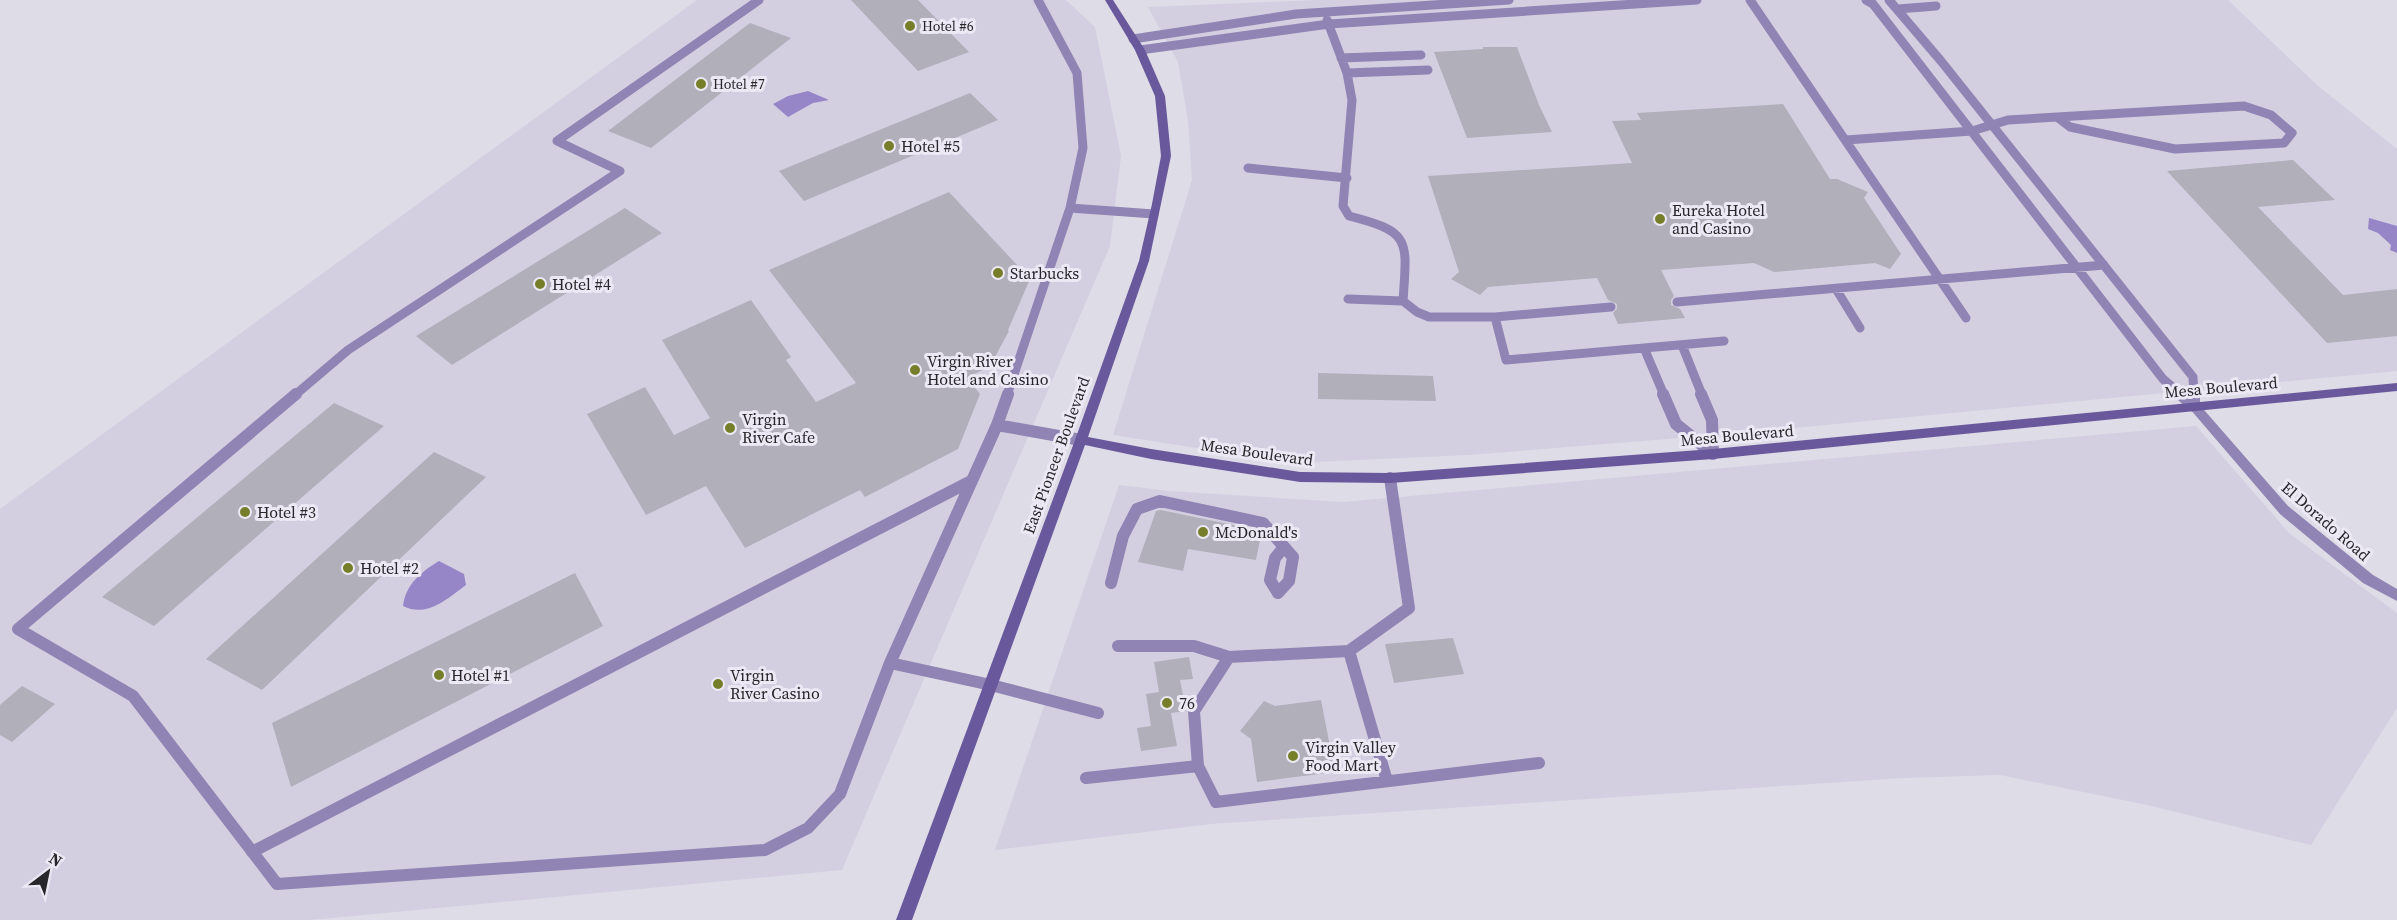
<svg xmlns="http://www.w3.org/2000/svg" width="2397" height="920" viewBox="0 0 2397 920" font-family="'Source Serif 4',serif">
	<rect width="100%" height="100%" fill="#dedce7"/>
	<!-- built -->
	<path fill="#d3cfe1" d="M697 0H1066L1095 27 1121 156 1110 246 842 870 310 920H0V509Z
		M1316 0H2228L2317 85 2397 149V371L1730 434 1469 455 1293 463 1113 435 1192 180 1188 121 1178 62 1148 7Z
		M2196 426 2289 533 2397 613V708L2311 845 2147 805 2000 775 1904 778 1211 824 995 850 1119 485 1169 491 1343 502Z"/>
	<!-- water -->
	<path fill="#9686c7" d="M808 91 829 100 813 103 788 117 773 104 788 96Z
		M2369 218 2397 226V253L2390 250 2391 245 2378 233 2368 229Z
		M439 561 464 574 466 585C447 599 427 618 403 606 406 584 421 572 439 561Z"/>
	<!-- building -->
	<path fill="#b1afba" d="M851 0H918L969 52 918 71Z
		M750 23 791 38 651 148 608 131Z
		M1483 47H1517L1539 105 1552 132 1467 138 1434 52 1483 49Z
		M970 93 998 120 804 201 779 171Z
		M1783 104 1830 179H1837L1868 192 1864 198 1901 254 1890 269 1875 263 1774 272 1754 263 1661 270 1674 296 1671 300V305L1680 309 1685 318 1618 324 1613 313 1617 309V304L1608 300 1597 278 1488 287 1480 295 1451 279 1459 272 1428 176 1632 163 1612 121 1641 120 1637 113Z
		M2293 160 2335 200 2258 207 2343 295 2397 289V336L2327 343 2167 171Z
		M949 192 1030 279 1008 330 1009 331 990 366 967 378 980 394 958 449 865 497 860 490 745 548 706 486 646 515 587 414 645 387 674 435 710 418 662 340 751 300 791 357 786 360 816 402 856 383 769 270Z
		M625 208 662 233 452 365 416 336Z
		M1318 373 1433 376 1436 401 1318 399Z
		M334 403 384 426 154 626 102 597Z
		M434 452 486 477 262 690 206 659Z
		M1161 510 1257 530 1254 539 1260 540 1256 560 1188 549 1183 571 1138 562 1156 511Z
		M575 573 603 626 291 787 272 723Z
		M1453 638 1464 674 1394 683 1385 644Z
		M1189 657 1193 679 1180 680 1186 711 1171 713 1177 746 1141 751 1137 728 1151 726 1146 694 1159 692 1154 662Z
		M22 686 55 704 12 742 0 735V705Z
		M1321 700 1335 772 1257 782 1251 739 1240 731 1264 701 1275 706Z"/>
	<g fill="none" stroke-linecap="round" stroke-linejoin="round">
		<!-- lane-far1 -->
		<path stroke="#8f84b3" stroke-width="9" d="M1038 0 1077 73 1083 148 1070 208
			M1750 0 1966 318
			M1866 0 1873 4 2163 379 2182 395
			M1889 0 1941 61 2193 377 2194 395
			M1898 9 1936 6
			M1327 20 1347 73 1352 100 1343 206 1349 216C1412 232 1407 240 1403 301
			M1133 39 1296 14 1509 0
			M1140 50 1329 24 1697 0
			M1341 58 1421 55
			M1347 73 1428 70
			M2244 106 2271 115 2292 133 2284 143 2175 149 2070 127 2057 117Z
			M1846 140 1972 131 2008 120 2057 117
			M1248 168 1347 178
			M1836 289 1860 328
			M1348 299 1403 301 1417 312 1429 317H1495L1611 307
			M1677 302 2104 265
			M1495 317 1506 360 1724 341
			M1682 345 1702 395
			M1644 348 1664 395
			M295 395 348 350 620 171 557 141 759 0
			M1007 395 1070 208 1154 214"/>
		<!-- lane -->
		<path stroke="#8f84b3" stroke-width="12" d="M296 394 18 629 133 696 277 884 765 850 808 828 840 794 890 663
			M1008 394 997 425 1081 440
			M1663 394 1676 424 1713 454
			M1701 394 1712 420 1713 454
			M2180 394 2194 406
			M2194 394V406
			M997 425 890 663 991 685 1098 713
			M1111 583 1123 536 1137 509 1160 501 1263 523 1293 557 1289 581 1278 593 1270 580 1275 558 1284 547
			M1118 646H1194L1229 657
			M1349 651 1409 608 1390 478
			M1198 766 1194 711 1229 657 1349 651 1387 781
			M1086 778 1198 766 1216 802 1539 763
			M252 852 971 481"/>
		<!-- street -->
		<path fill="#8f84b3" fill-rule="evenodd" d="M2194 402 2198 403 2288 506 2373 575 2397 589V601L2363 583 2280 514 2190 409 2188 406 2190 403Z"/>
		<!-- secondary -->
		<path fill="#6a589c" fill-rule="evenodd" d="M1105 0H1113L1145 50 1165 96 1171 156 1149 261 1088 437 1151 449 1300 472 1390 473 1713 449 2397 383V391L1713 459 1390 483 1300 482 1151 459 1085 445 912 920H896L1075 440 1139 261 1152 204 1161 156 1155 96 1135 50Z"/>
	</g>
	<!-- markers -->
	<g fill="#767e2a" stroke="#ece9f4" stroke-width="2">
		<circle cx="910" cy="26" r="6"/>
		<circle cx="701" cy="84" r="6"/>
		<circle cx="889" cy="146" r="6"/>
		<circle cx="1660" cy="219" r="6"/>
		<circle cx="998" cy="273" r="6"/>
		<circle cx="540" cy="284" r="6"/>
		<circle cx="915" cy="370" r="6"/>
		<circle cx="730" cy="428" r="6"/>
		<circle cx="245" cy="512" r="6"/>
		<circle cx="1203" cy="532" r="6"/>
		<circle cx="348" cy="568" r="6"/>
		<circle cx="439" cy="675" r="6"/>
		<circle cx="718" cy="684" r="6"/>
		<circle cx="1167" cy="703" r="6"/>
		<circle cx="1293" cy="756" r="6"/>
	</g>
	<g text-anchor="middle" dominant-baseline="central" stroke-width="6" stroke-linejoin="round" paint-order="stroke">
		<!-- far-poi labels -->
		<g font-size="14" fill="#27272b" stroke="#ece9f4" text-anchor="start">
			<text x="922" y="26">Hotel #6</text>
			<text x="713" y="84">Hotel #7</text>
		</g>
		<!-- poi labels -->
		<g font-size="16" fill="#27272b" stroke="#ece9f4" text-anchor="start">
			<text x="901" y="146">Hotel #5</text>
			<text x="1672" y="210">Eureka Hotel<tspan x="1672" dy="18">and Casino</tspan></text>
			<text x="1010" y="273">Starbucks</text>
			<text x="552" y="284">Hotel #4</text>
			<text x="927" y="361">Virgin River<tspan x="927" dy="18">Hotel and Casino</tspan></text>
			<text x="742" y="419">Virgin<tspan x="742" dy="18">River Cafe</tspan></text>
			<text x="257" y="512">Hotel #3</text>
			<text x="1215" y="532">McDonald's</text>
			<text x="360" y="568">Hotel #2</text>
			<text x="451" y="675">Hotel #1</text>
			<text x="730" y="675">Virgin<tspan x="730" dy="18">River Casino</tspan></text>
			<text x="1179" y="703">76</text>
			<text x="1305" y="747">Virgin Valley<tspan x="1305" dy="18">Food Mart</tspan></text>
		</g>
		<!-- street labels -->
		<g font-size="16" fill="#27272b" stroke="#ece9f4">
			<text transform="translate(2221 387) rotate(-5)">Mesa Boulevard</text>
			<text transform="translate(1737 435) rotate(-5)">Mesa Boulevard</text>
			<text transform="translate(1257 452) rotate(8)">Mesa Boulevard</text>
			<text transform="translate(1056 455) rotate(-70)">East Pioneer Boulevard</text>
			<text transform="translate(2326 521) rotate(41)">El Dorado Road</text>
		</g>
	</g>
	<!-- north arrow -->
	<g transform="translate(48 872) rotate(32)" stroke="#ece9f4" stroke-width="4.5" paint-order="stroke">
	<path d="M0-4.5L10 22L0 15L-10 22Z" fill="#27272b"/>
	<text y="-9" font-size="16" font-weight="bold" text-anchor="middle" fill="#27272b">N</text>
	</g>
</svg>
